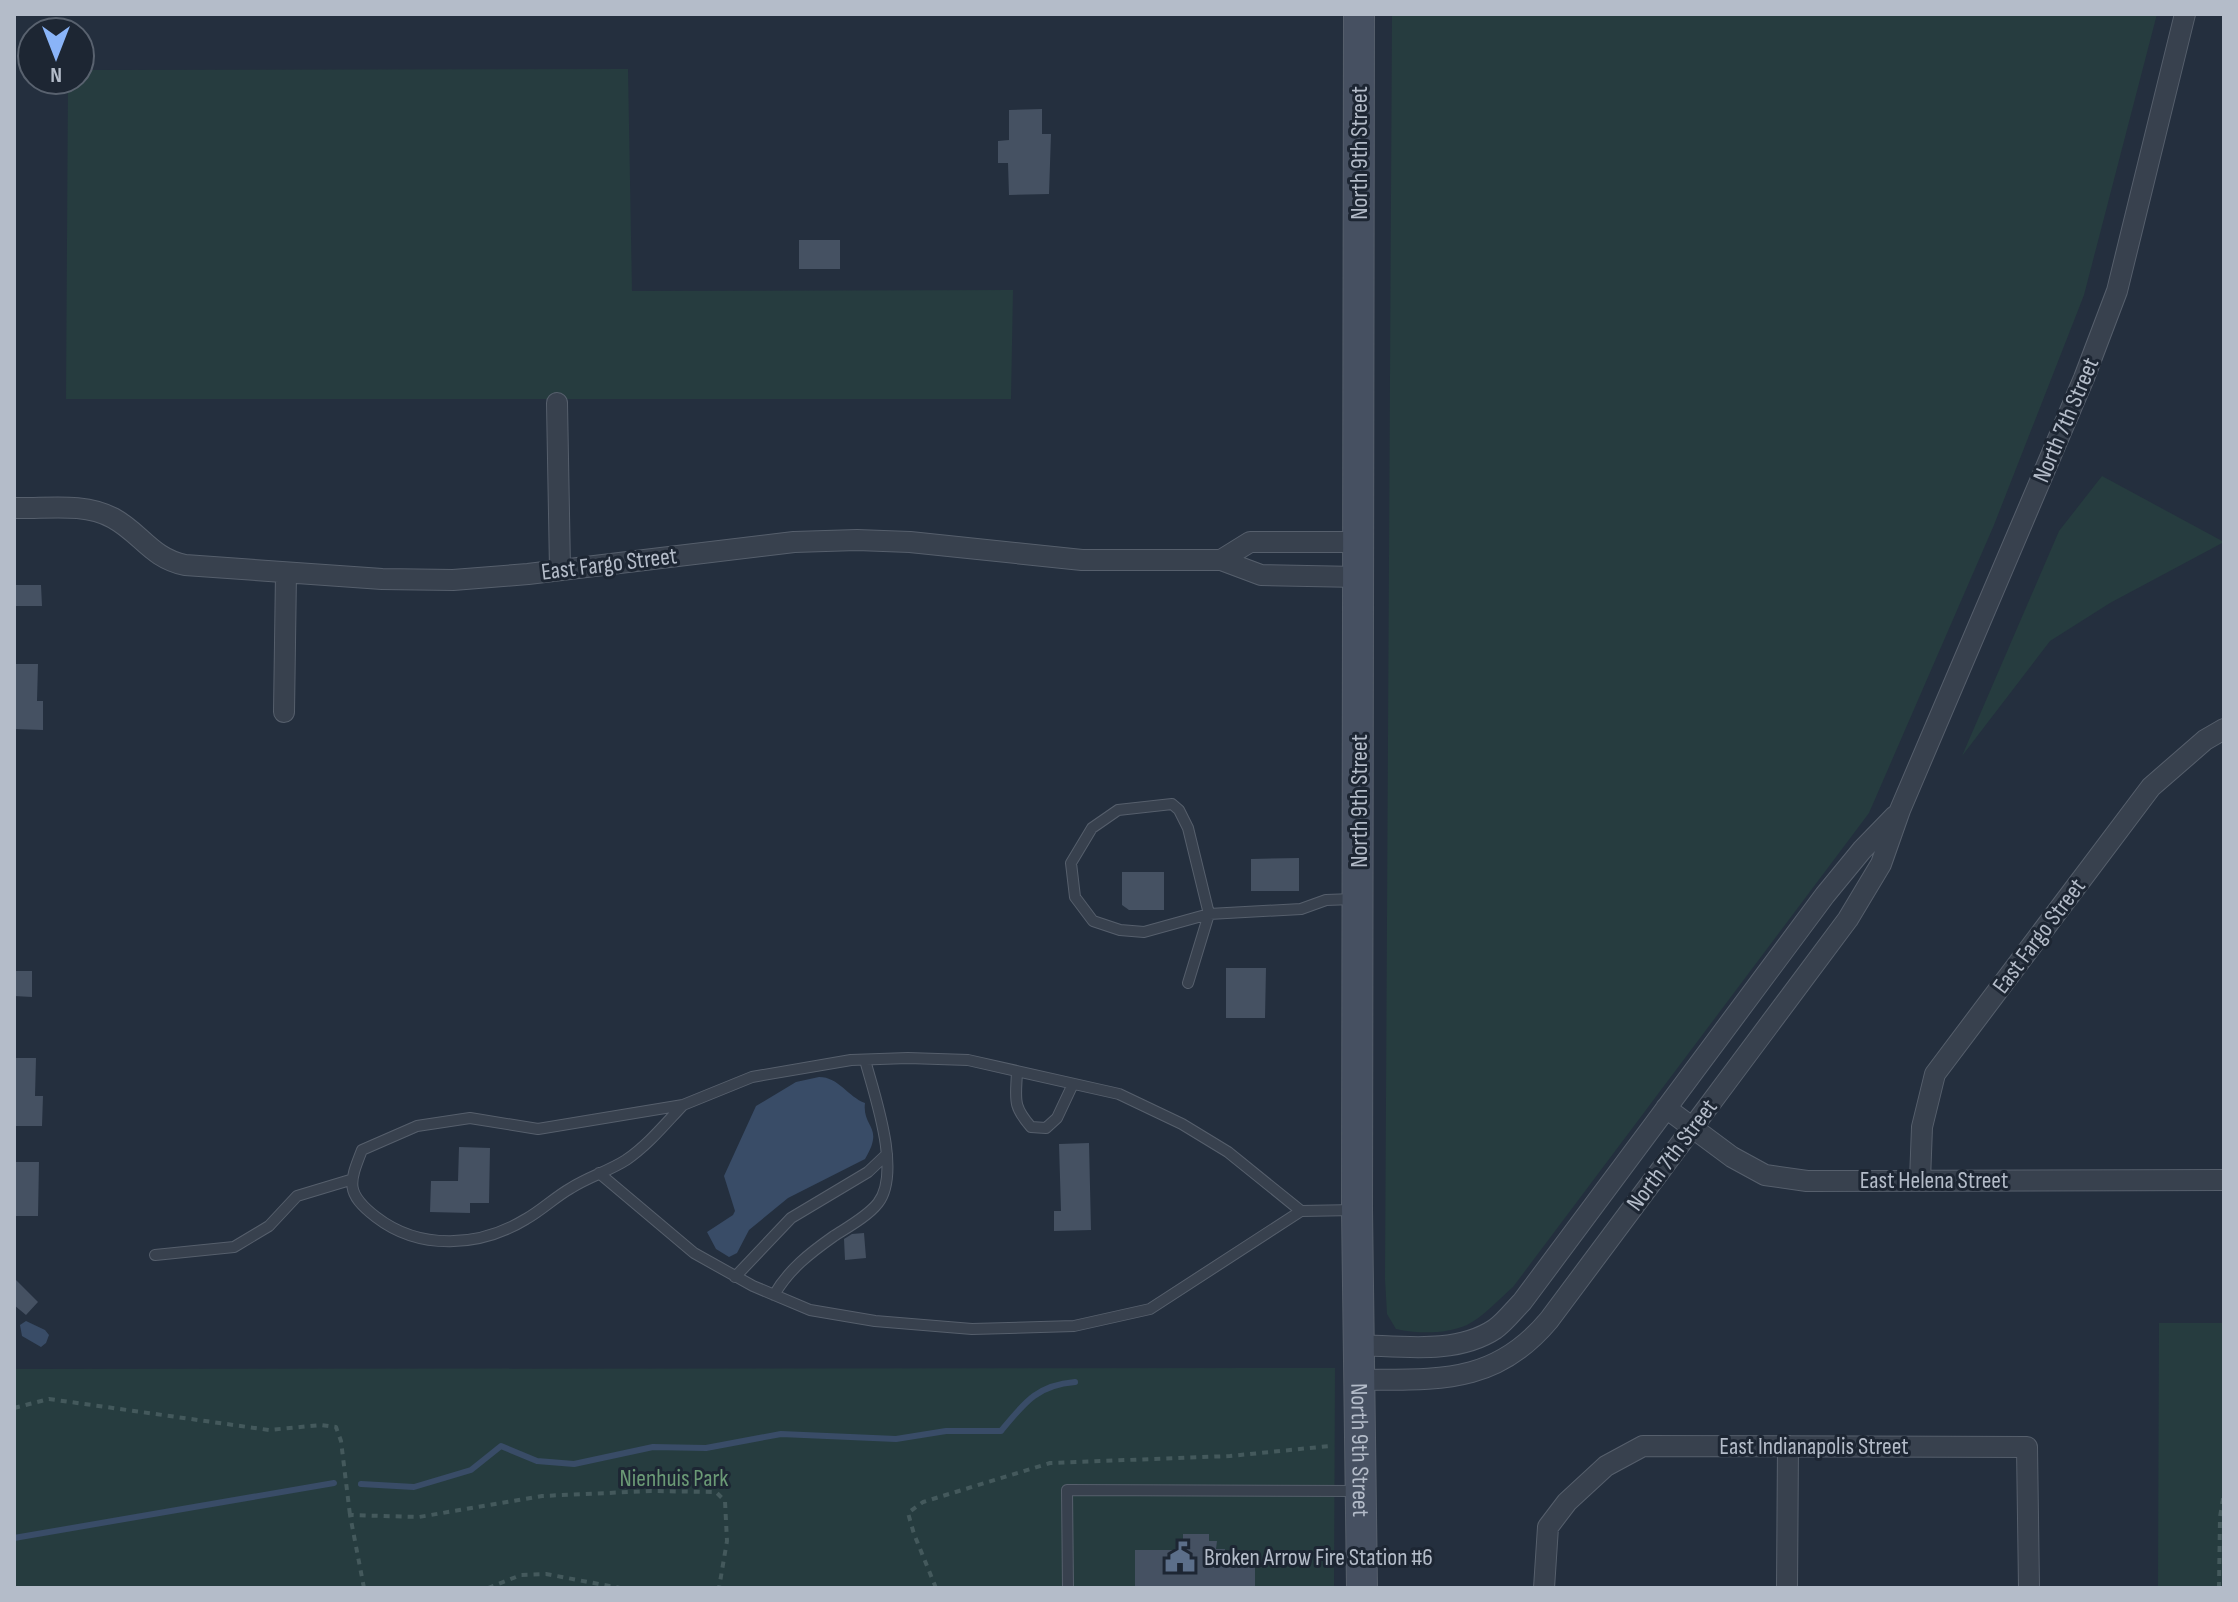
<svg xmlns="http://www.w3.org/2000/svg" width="2238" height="1602" viewBox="0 0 2238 1602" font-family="'Sofia Sans Condensed',sans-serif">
	<rect width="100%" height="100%" fill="#242f3e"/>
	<!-- green -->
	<path fill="#263c3f" d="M1392 14H2157L2084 295 1994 525 1869 813 1513 1287C1499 1299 1483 1317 1467 1325 1447 1334 1418 1334 1396 1329L1387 1314 1385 1279Z
		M628 69 632 291 1013 290 1011 399H66L68 80H80V70Z
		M2102 476 2224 542 2110 603 2050 641 1962 756 2059 531Z
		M2159 1323H2224V1588H2158Z
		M1335 1368 1334 1588H14V1369Z"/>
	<!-- water -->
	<path fill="#394c67" d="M819 1077C839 1077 848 1097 865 1103 862 1128 885 1126 865 1159L788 1198 749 1230 737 1253 729 1257 716 1249 707 1232 733 1215 735 1211 724 1176 756 1106 796 1082Z
		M26 1321 45 1330 49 1335 46 1343 41 1347 22 1336 20 1325Z"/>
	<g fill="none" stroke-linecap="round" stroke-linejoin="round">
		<!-- stream -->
		<path stroke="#394c67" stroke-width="6" d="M361 1484 414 1487 471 1470 501 1446 537 1461 574 1464 653 1447 706 1448 781 1434 896 1439 946 1431H1001C1024 1403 1037 1385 1075 1382
			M14 1538 334 1483"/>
	</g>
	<!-- building -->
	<path fill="#455162" d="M1042 109V134H1051L1049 194 1009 195 1008 163H998V141L1009 140V110Z
		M799 240H840V269H799Z
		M14 585H41L42 606H14Z
		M14 664H38L37 701H43V730L14 729Z
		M1299 858V891H1251V859Z
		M1122 872H1164V910H1129L1122 905Z
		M1226 968H1266L1265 1018H1226Z
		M14 971H32V997L14 996Z
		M14 1058H36L35 1096H43L42 1126H14Z
		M1089 1143 1091 1230 1054 1231V1211H1061L1059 1144Z
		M459 1147 490 1148 489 1203H470V1213L430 1212 431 1181H458Z
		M14 1162H39L38 1216H14Z
		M864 1233 866 1258 845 1260 844 1239 852 1234Z
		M14 1278 38 1302 26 1315 14 1305Z
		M1183 1534H1209V1541H1217L1216 1549H1225V1564H1255V1588H1135V1550H1176V1542H1183Z"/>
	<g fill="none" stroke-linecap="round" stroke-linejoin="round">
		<!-- lane casing -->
		<g stroke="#565f6c" stroke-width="12">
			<path id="lane" d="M1188 983 1209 914 1188 828 1179 810 1172 804 1118 810 1092 828 1071 863 1075 897 1093 921 1120 930 1144 932 1209 914 1301 909 1326 900 1353 899
				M1017 1071C1016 1100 1012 1105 1031 1127L1046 1128 1057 1118 1073 1084
				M683 1105C665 1124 648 1145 626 1160 609 1171 588 1177 571 1188 555 1197 542 1210 526 1219 480 1247 420 1251 376 1217 345 1193 349 1183 362 1150L417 1126 470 1118 538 1129 683 1105 752 1077 851 1060 908 1058 968 1060 1119 1094 1182 1124 1228 1152 1301 1211 1355 1210
				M599 1173 694 1253 753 1286 810 1310 875 1321 972 1329 1074 1326 1150 1309 1301 1211
				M155 1255 234 1247 269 1226 297 1196 350 1180
				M735 1277 791 1218 868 1172 887 1154
				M774 1295C789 1269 810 1253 834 1236 848 1227 868 1216 878 1203 902 1172 874 1094 865 1060
				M1068 1588 1067 1490 1359 1491"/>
		</g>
		<!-- street casing -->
		<g stroke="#565f6c" stroke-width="22">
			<path id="street" d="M557 403 560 569
				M14 508C46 509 84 502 113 518 141 533 151 558 185 565L382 579 453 580 528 574 794 542 857 540 910 542 1082 560H1221L1261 575 1358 577
				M1221 560 1250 542H1359
				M284 712 286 573
				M1666 1108 1732 1157 1765 1175 1807 1181 2224 1180
				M1920 1180 1922 1127 1935 1074 2151 787 2205 740 2224 729
				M1358 1345C1401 1346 1456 1355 1495 1329 1505 1322 1513 1311 1522 1302L1825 895 1862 850 1895 816
				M1358 1380C1436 1379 1494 1386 1549 1320L1848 919 1881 864 1900 810 2084 378 2117 291 2185 14
				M1544 1588 1548 1527 1567 1502 1606 1466 1643 1446 2027 1447 2029 1588
				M1787 1588 1788 1446"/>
		</g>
		<!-- secondary casing -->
		<g stroke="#565f6c" stroke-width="32">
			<g id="secondary">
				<path id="s1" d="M1359 14 1357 1210 1362 1588"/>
			</g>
		</g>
		<!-- path -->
		<path stroke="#44595c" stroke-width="4" stroke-dasharray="6 6" stroke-linecap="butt" d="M14 1408 49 1399 269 1430 321 1425 336 1427 341 1441 350 1515
			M364 1588 350 1515 419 1517 542 1496 651 1491 716 1492 725 1501 727 1541 719 1588
			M488 1588 521 1575 546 1574 620 1588
			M936 1588 914 1534 908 1513 923 1502 1050 1463 1230 1456 1330 1446
			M2219 1588 2220 1517 2224 1493"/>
		<!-- lane -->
		<use href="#lane" stroke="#38414e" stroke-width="10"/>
		<!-- street -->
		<use href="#street" stroke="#38414e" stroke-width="20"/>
		<!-- secondary -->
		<use href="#secondary" stroke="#465061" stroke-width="30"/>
	</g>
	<!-- icons -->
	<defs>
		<g id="civic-bare" transform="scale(2.4)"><path d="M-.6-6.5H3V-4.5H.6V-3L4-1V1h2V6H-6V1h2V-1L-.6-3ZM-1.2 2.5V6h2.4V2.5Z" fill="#5c6f8a" stroke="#1d2633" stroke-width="2.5" paint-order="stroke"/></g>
	</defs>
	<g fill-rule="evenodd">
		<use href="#civic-bare" x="1180" y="1557"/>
	</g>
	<g text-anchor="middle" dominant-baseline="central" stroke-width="6" stroke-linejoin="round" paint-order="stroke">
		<!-- street labels -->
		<g font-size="24" fill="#b4bcc9" stroke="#1d2633">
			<text transform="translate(1359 153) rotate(-90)">North 9th Street</text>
			<text transform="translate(2066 420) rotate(-67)">North 7th Street</text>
			<text transform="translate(609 564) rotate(-7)">East Fargo Street</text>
			<text transform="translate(1359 801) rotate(-90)">North 9th Street</text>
			<text transform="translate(2039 936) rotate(-53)">East Fargo Street</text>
			<text transform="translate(1672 1155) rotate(-53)">North 7th Street</text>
			<text x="1934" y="1180">East Helena Street</text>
			<text x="1814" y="1446">East Indianapolis Street</text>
			<text stroke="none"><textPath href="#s1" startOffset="1436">North 9th Street</textPath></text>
		</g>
		<!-- park labels -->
		<g font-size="24" fill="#6b9a76" stroke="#1d2633">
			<text x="674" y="1478">Nienhuis Park</text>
		</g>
		<!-- poi labels -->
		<g font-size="24" fill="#b4bcc9" stroke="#1d2633" text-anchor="start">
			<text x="1204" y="1557">Broken Arrow Fire Station #6</text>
		</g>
	</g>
	<!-- border -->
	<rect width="2238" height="1602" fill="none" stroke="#b4bcc9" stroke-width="32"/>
	<!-- north arrow -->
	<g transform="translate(56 56) rotate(180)"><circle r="38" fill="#1d2633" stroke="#59626f" stroke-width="2"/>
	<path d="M0-6L14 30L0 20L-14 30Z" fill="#8ab4f8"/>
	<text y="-12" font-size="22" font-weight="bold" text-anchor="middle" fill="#b4bcc9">N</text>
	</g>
</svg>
